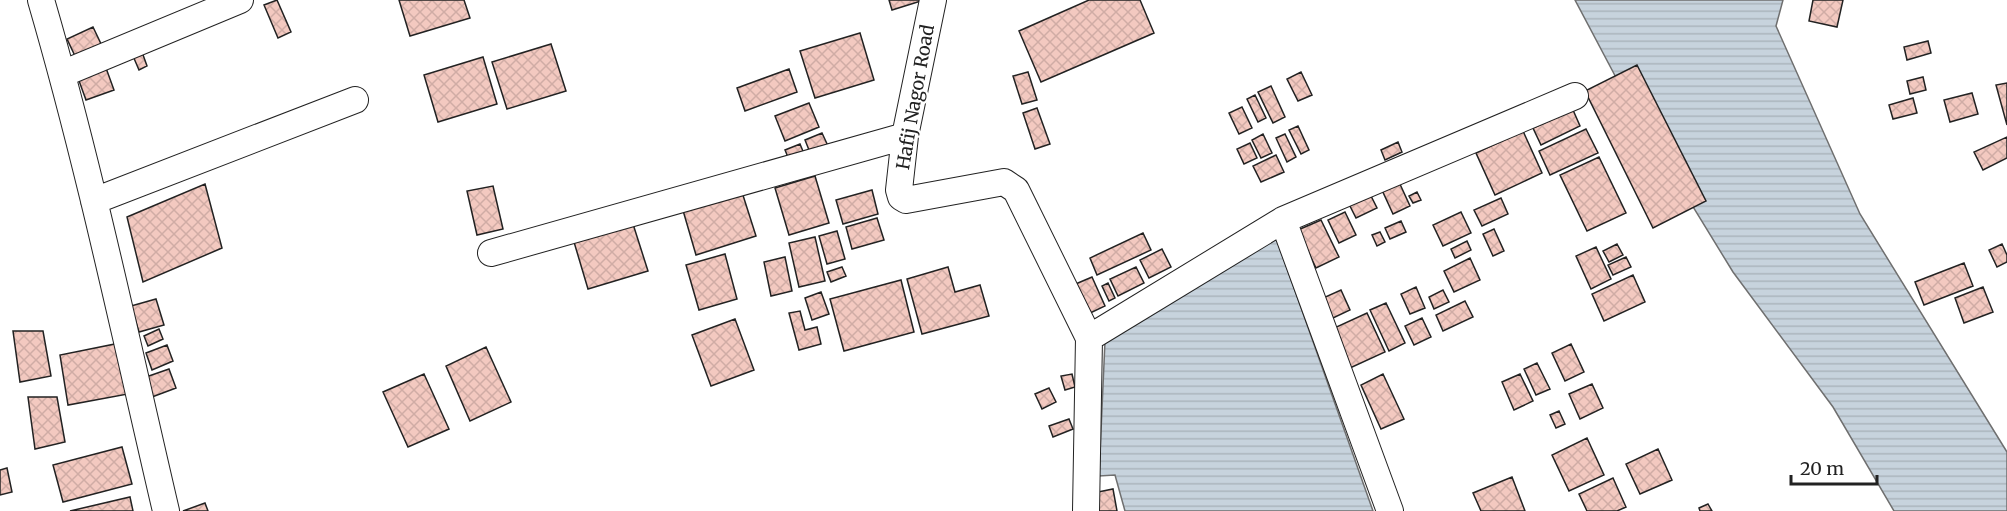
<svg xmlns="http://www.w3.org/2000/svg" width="2007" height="511" viewBox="0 0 2007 511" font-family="Merriweather,serif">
	<defs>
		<pattern id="water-rules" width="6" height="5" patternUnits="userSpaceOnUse" patternTransform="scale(1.5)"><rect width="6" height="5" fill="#c7d3dd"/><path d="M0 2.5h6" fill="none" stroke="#abb5bd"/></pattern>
		<pattern id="building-cross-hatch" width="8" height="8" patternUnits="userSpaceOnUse" patternTransform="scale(1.5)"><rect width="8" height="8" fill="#f3c9c0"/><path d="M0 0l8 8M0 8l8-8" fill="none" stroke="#d0aca5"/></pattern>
	</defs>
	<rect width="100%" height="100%" fill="#fff"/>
	<!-- water -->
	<path fill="url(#water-rules)" stroke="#6f6f6f" stroke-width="1.5" d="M1575 0H1783L1776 26 1860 214 2007 452V511H1894L1833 407 1733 272 1630 104Z
		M1276 237 1373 511H1125L1115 475 1099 476 1105 341Z"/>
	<!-- building -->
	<path fill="url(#building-cross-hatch)" stroke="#222" stroke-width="1.5" d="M277 0 291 32 278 38 264 5Z
		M399 0H464L470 18 410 36Z
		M889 0H924L892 10Z
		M1089 0H1140L1154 33 1041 82 1019 31Z
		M1813 0H1843L1837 27 1809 21Z
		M93 27 102 46 76 58 67 39Z
		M860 33 874 80 815 98 800 51Z
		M1928 41 1931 53 1907 60 1904 47Z
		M551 44 566 91 507 109 492 62Z
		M142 52 147 66 139 70 133 56Z
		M483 57 497 104 438 122 424 75Z
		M1637 65 1706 201 1653 228 1585 91Z
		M106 68 114 90 86 100 78 78Z
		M789 69 797 92 745 111 737 88Z
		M1028 72 1037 100 1022 104 1013 76Z
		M1301 72 1312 95 1298 101 1287 79Z
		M1923 77 1926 90 1910 94 1907 81Z
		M2007 83V125L1996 85Z
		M1271 86 1285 117 1273 123 1258 92Z
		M1972 93 1978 114 1950 122 1944 100Z
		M1255 95 1266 118 1258 122 1247 99Z
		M1913 98 1917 113 1893 119 1889 105Z
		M809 103 819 127 785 141 775 116Z
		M1242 107 1252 128 1239 134 1229 113Z
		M1037 108 1050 144 1035 149 1023 113Z
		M1573 110 1580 126 1541 145 1533 128Z
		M1298 126 1309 150 1301 154 1289 130Z
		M1586 129 1598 153 1550 175 1539 151Z
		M1523 131 1542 173 1495 195 1476 153Z
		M822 133 829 148 811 155 805 140Z
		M1263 134 1272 153 1261 158 1252 140Z
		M1285 134 1296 157 1287 162 1276 138Z
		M2007 137V158L1983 170 1974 152Z
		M1398 142 1402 152 1385 160 1381 150Z
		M1250 143 1257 158 1244 164 1237 149Z
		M800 144 805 156 790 162 785 150Z
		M1276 155 1284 172 1261 182 1253 166Z
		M1599 157 1626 213 1587 231 1560 175Z
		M815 176 829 223 789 235 775 188Z
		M1399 182 1410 206 1393 214 1382 190Z
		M205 184 222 248 143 282 127 217Z
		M493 186 503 229 477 235 467 191Z
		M741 189 756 236 696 255 682 207Z
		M872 190 878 214 843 224 836 200Z
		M1369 192 1377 208 1356 218 1348 202Z
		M1417 192 1421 200 1413 203 1409 196Z
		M1501 198 1508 214 1482 226 1474 210Z
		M1345 212 1356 235 1339 243 1328 220Z
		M1461 212 1471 233 1443 246 1433 225Z
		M877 218 884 240 852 249 846 227Z
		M1321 220 1339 257 1316 268 1298 230Z
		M1401 221 1406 232 1390 239 1385 228Z
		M633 224 648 271 588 289 574 242Z
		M1494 229 1504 251 1493 256 1483 234Z
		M837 231 845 259 827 264 819 236Z
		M1380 232 1385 242 1377 246 1372 235Z
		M1143 233 1151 250 1097 275 1090 258Z
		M815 237 825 281 799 287 789 243Z
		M1467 241 1471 250 1455 258 1451 249Z
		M1617 244 1623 255 1609 262 1603 251Z
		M2002 244 2007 255V262L1997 267 1989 250Z
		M1596 247 1611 279 1591 289 1576 256Z
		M1162 249 1171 267 1149 278 1140 260Z
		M725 254 737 299 699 310 686 265Z
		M785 257 792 291 771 296 764 262Z
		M1626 257 1631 267 1613 275 1608 265Z
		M1470 258 1480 280 1454 292 1444 271Z
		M1964 263 1973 286 1924 305 1915 282Z
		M842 267 846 276 831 282 827 272Z
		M948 267 955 292 980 285 989 316 922 334 907 279Z
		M1136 267 1144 283 1118 296 1110 279Z
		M1633 275 1645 302 1604 321 1592 294Z
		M1092 277 1105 306 1084 316 1071 286Z
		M901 280 914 332 844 351 830 299Z
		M1108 283 1115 298 1109 301 1102 286Z
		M1416 287 1425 308 1410 314 1401 294Z
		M1983 287 1993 312 1964 323 1955 298Z
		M1341 290 1350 310 1333 318 1323 298Z
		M1443 290 1449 302 1434 309 1429 297Z
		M821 292 829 314 812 320 805 298Z
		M156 299 164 325 139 332 131 306Z
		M1465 301 1473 317 1443 331 1436 315Z
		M1386 303 1405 343 1389 351 1370 310Z
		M800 311 805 330 817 327 821 344 799 350 789 313Z
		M1367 313 1385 352 1350 368 1332 329Z
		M1422 318 1431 337 1414 345 1405 326Z
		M735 319 754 370 711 386 692 335Z
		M159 329 163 339 148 346 144 336Z
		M13 331H43L51 376 20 382Z
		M120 343 128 394 68 405 60 355Z
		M1571 344 1584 372 1565 381 1552 353Z
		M167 345 173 361 152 370 146 353Z
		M486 347 511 402 470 421 446 366Z
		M1537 363 1550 389 1536 395 1524 369Z
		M169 369 176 388 152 397 146 377Z
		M424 374 449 429 408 447 383 392Z
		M1072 374 1075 387 1065 390 1061 376Z
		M1383 374 1404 419 1381 429 1361 385Z
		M1520 374 1533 401 1514 410 1502 382Z
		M1592 384 1603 408 1580 419 1569 394Z
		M1049 388 1056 402 1042 409 1035 394Z
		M28 397H57L65 442 35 449Z
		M1559 411 1565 424 1556 428 1550 415Z
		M1069 419 1073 429 1053 437 1049 426Z
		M1587 438 1604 475 1569 491 1552 455Z
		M122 447 132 484 63 502 53 465Z
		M1658 449 1672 480 1640 494 1626 464Z
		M7 468 12 492 0 495V470Z
		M1512 477 1525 511H1481L1473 493Z
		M1613 478 1626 507 1617 511H1587L1579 494Z
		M1113 489 1117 511H1096L1093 493Z
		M130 497 133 511H70Z
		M205 503 208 511H183Z
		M1708 504 1712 511H1700L1699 508Z"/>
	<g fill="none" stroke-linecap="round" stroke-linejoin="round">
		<!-- street casing -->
		<g stroke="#222" stroke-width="28">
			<path id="street" d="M41 0C90 168 126 340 166 511
				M933 0 905 136 899 190 901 197 906 200 1004 182 1016 190 1089 338
				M62 74 240 0
				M94 201 355 100
				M1283 220 1390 511
				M491 253 905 136
				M1086 511 1089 338 1283 220 1575 96"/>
		</g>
		<!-- street -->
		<use href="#street" stroke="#fff" stroke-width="26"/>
	</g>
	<g text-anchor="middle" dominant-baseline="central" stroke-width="4.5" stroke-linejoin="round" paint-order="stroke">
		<!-- street labels -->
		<g font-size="18" fill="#222" stroke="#fff">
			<text transform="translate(915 97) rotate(-80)">Hafij Nagor Road</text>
		</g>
	</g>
	<!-- scale -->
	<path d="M1791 475v9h86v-9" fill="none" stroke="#222222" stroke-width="3"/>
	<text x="1800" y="475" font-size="18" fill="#222222" stroke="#ffffff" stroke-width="4.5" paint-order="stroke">20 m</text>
</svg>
